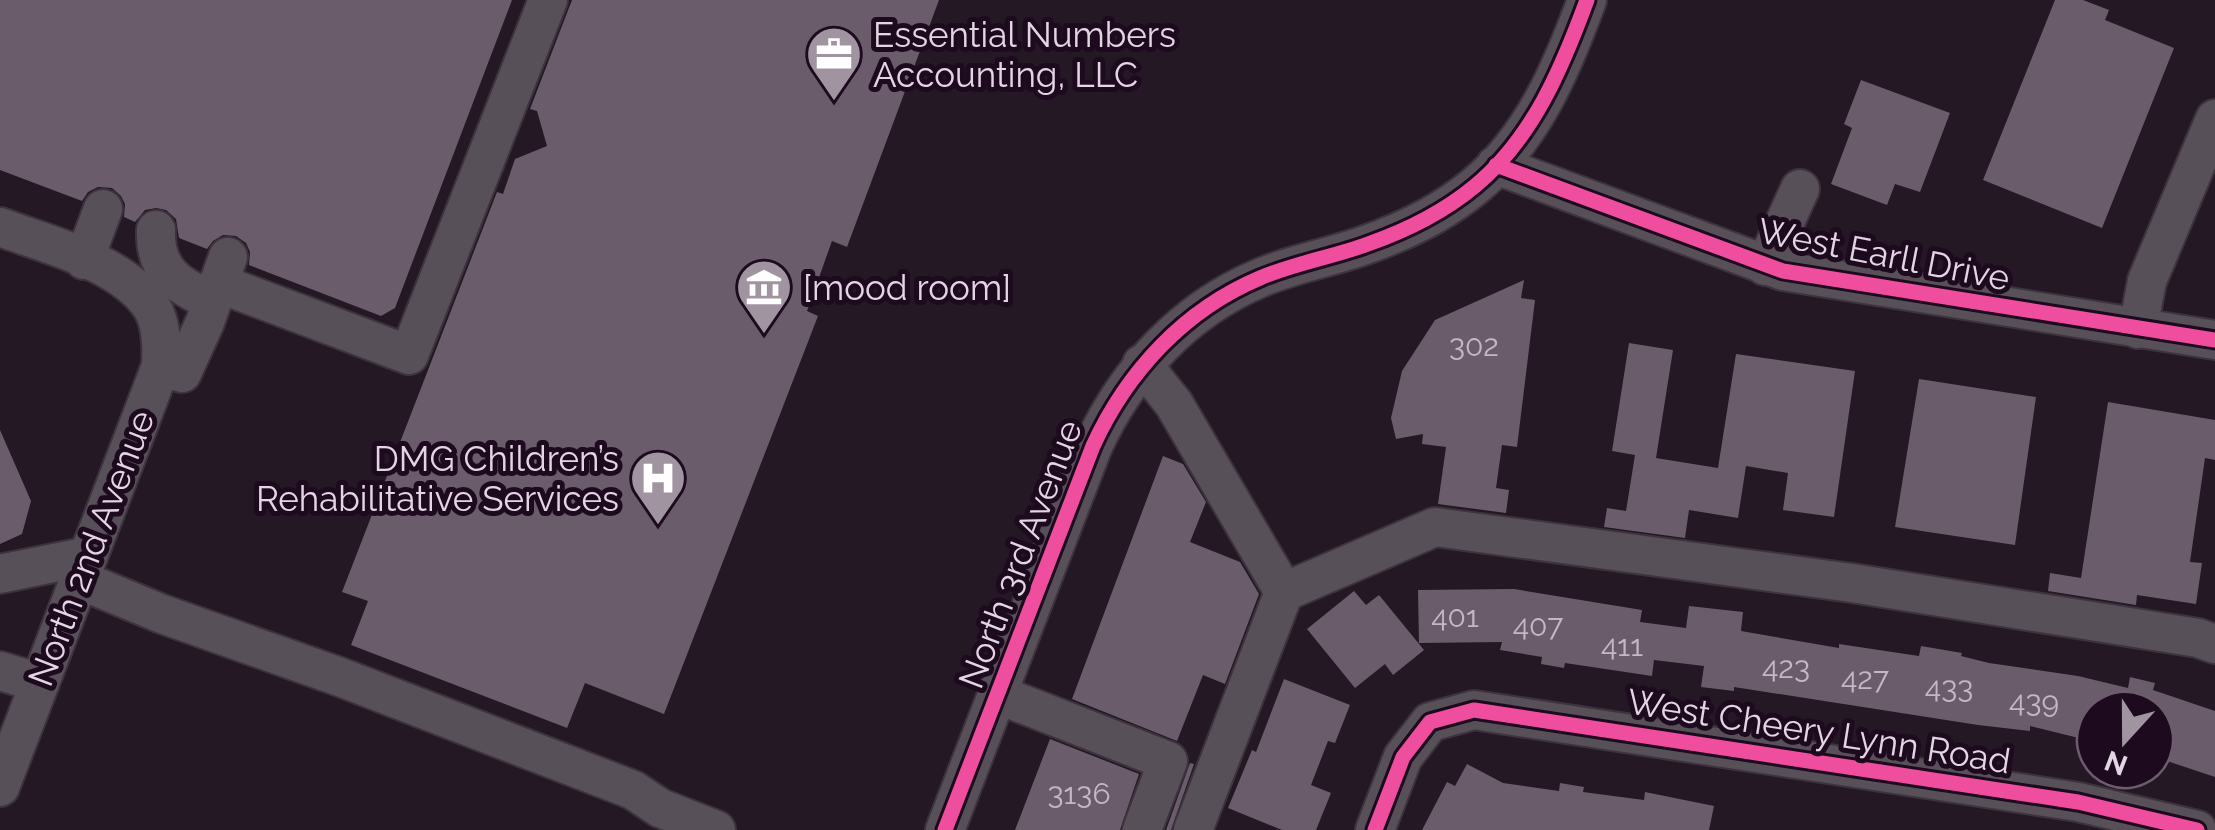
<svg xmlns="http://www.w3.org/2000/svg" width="2215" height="830" viewBox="0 0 2215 830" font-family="Raleway,sans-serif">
	<rect width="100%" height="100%" fill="#231824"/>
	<!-- building -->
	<path fill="#6b5c6c" d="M0 0H512L395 308 381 316 249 265 250 252 246 243 236 236 223 235 213 241 207 249 179 238 176 219 166 210 156 208 145 210 135 222 124 217 125 204 121 196 112 188 98 187 88 192 82 201 0 170Z
		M572 0H939L847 247 832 241 807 311 818 316 664 714 585 683 567 728 351 645 368 601 342 592 497 192 503 194 515 159 547 146 537 111 530 109Z
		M2055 0H2083L2109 10 2105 20 2174 48 2102 228 1983 180Z
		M1861 80 1950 113 1920 192 1895 184 1887 205 1831 184 1852 128 1844 124Z
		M1524 280 1521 298 1535 300 1517 447 1502 445 1496 488 1509 490 1506 513 1438 504 1446 447 1422 444 1423 434 1396 439 1391 418 1402 371 1435 320Z
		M1629 343 1673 350 1656 458 1718 468 1736 354 1855 371 1834 517 1783 510 1788 473 1746 466 1738 518 1689 510 1685 538 1604 527 1607 508 1626 511 1635 455 1612 451Z
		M1919 379 2036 397 2015 545 1895 527Z
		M2108 402 2215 420V460L2205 458 2190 562 2202 563 2196 604 2137 595 2136 605 2048 591 2050 573 2081 578Z
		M0 430 31 501 22 534 0 544Z
		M1163 456 1183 464 1206 502 1190 542 1240 562 1259 594 1225 684 1203 675 1177 741 1072 699Z
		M1514 589 1642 610 1640 622 1686 628 1689 606 1743 612 1741 631 1839 648V644L1919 656 1921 646 1962 653 1961 656 1989 663 2078 676 2128 688 2130 677 2155 683 2153 690 2215 711V777L2155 757V710H2095V742L2030 726V731L1978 725 1734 687V691L1701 687 1704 666 1654 660 1652 676 1565 663 1564 668 1541 664 1542 657 1500 650 1502 642 1419 643 1418 590Z
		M1354 591 1366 605 1379 595 1424 650 1393 675 1385 664 1355 688 1307 629Z
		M1284 679 1350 705 1335 743 1328 741 1311 785 1331 793 1316 830H1282L1228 808 1252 750 1256 752Z
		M1050 739 1139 774 1120 830H1015Z
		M1190 763 1194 764 1171 830H1166Z
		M1467 764 1503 783 1559 791 1560 783 1584 787 1583 792 1644 800 1645 792 1714 806 1709 830H1422L1447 782 1455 786Z"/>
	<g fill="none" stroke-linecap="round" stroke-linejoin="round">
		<!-- minor casing -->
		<g stroke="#3d333e" stroke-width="42">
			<path id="minor" d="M1496 165 1783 271 2215 340
				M0 227C48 245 121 262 151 306 162 323 162 347 161 366L0 787
				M156 230C154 271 178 286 212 301
				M84 260 103 209
				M1765 266 1800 189
				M218 283 409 355 548 0
				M2138 329 2147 281 2215 119
				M1142 364 1174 404 1284 592
				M161 366 182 373 205 322 228 257
				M0 574 88 556
				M80 580 162 614 340 677 633 790 660 808 716 830
				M0 671 40 683
				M997 694 1168 761 1142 830
				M945 830 1093 446C1127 372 1184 310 1260 278 1295 263 1333 257 1368 244 1405 231 1445 211 1475 186 1533 138 1562 68 1587 0
				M1193 830 1284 592 1435 527 1852 583 2198 638 2215 644
				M1375 830 1403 757 1430 722 1474 710 2078 802 2197 830"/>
		</g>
		<!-- minor -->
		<use href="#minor" stroke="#585058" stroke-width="38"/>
		<!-- cycleway casing -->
		<g stroke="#1d0a1e" stroke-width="21">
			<path id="cycleway" d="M1496 165 1783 271 2215 340
				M945 830 1093 446C1127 372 1184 310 1260 278 1295 263 1333 257 1368 244 1405 231 1445 211 1475 186 1533 138 1562 68 1587 0
				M1375 830 1403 757 1430 722 1474 710 2078 802 2197 830"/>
		</g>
		<!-- cycleway -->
		<use href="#cycleway" stroke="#ef4d9e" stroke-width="15"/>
	</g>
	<!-- icons -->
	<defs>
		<g id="office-pin" transform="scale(2.875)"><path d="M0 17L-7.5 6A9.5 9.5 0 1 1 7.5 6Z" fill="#a094a0" stroke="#1d0a1e"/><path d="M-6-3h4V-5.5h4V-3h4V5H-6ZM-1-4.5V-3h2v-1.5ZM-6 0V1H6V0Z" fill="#fff"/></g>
		<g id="museum-pin" transform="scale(2.875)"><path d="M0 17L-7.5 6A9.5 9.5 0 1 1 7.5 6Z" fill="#a094a0" stroke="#1d0a1e"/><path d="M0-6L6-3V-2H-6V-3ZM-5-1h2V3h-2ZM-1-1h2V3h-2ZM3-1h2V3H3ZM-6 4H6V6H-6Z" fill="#fff"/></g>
		<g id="hospital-pin" transform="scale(2.875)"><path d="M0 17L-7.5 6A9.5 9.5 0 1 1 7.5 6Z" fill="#a094a0" stroke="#1d0a1e"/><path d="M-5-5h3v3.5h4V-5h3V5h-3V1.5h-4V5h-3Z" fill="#fff"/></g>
	</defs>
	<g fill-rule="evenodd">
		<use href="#office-pin" x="834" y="54"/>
		<use href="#museum-pin" x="764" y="287"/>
		<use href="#hospital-pin" x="658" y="478"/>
	</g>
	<g text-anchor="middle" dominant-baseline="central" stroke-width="10" stroke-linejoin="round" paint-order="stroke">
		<!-- number labels -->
		<g font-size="30" fill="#c5b8c5">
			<text x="1474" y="345">302</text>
			<text x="1455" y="616">401</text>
			<text x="1538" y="625">407</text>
			<text x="1622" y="645">411</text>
			<text x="1786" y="667">423</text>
			<text x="1865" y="678">427</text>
			<text x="1949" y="687">433</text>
			<text x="2034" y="701">439</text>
			<text x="1079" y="793">3136</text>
		</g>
		<!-- poi labels -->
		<g font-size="35" fill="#e3d6e3" stroke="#1d0a1e" text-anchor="start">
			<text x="873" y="34">Essential Numbers<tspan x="873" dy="40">Accounting, LLC</tspan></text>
			<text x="803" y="287">[mood room]</text>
			<text x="619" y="458" text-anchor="end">DMG Children’s<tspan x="619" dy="40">Rehabilitative Services</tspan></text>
		</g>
		<!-- street labels -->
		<g font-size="35" fill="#e3d6e3" stroke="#1d0a1e">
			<text transform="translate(1884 254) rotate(11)">West Earll Drive</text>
			<text transform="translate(91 548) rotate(-69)">North 2nd Avenue</text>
			<text transform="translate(1020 554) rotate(-69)">North 3rd Avenue</text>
			<text transform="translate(1819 731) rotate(9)">West Cheery Lynn Road</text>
		</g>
	</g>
	<!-- north arrow -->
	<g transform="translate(2125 740) rotate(201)"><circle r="48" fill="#1d0a1e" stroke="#6c5c6d" stroke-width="2.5"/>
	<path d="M0-8L18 38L0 25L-18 38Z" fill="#a094a0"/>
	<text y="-15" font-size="28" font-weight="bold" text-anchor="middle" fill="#e3d6e3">N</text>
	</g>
</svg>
